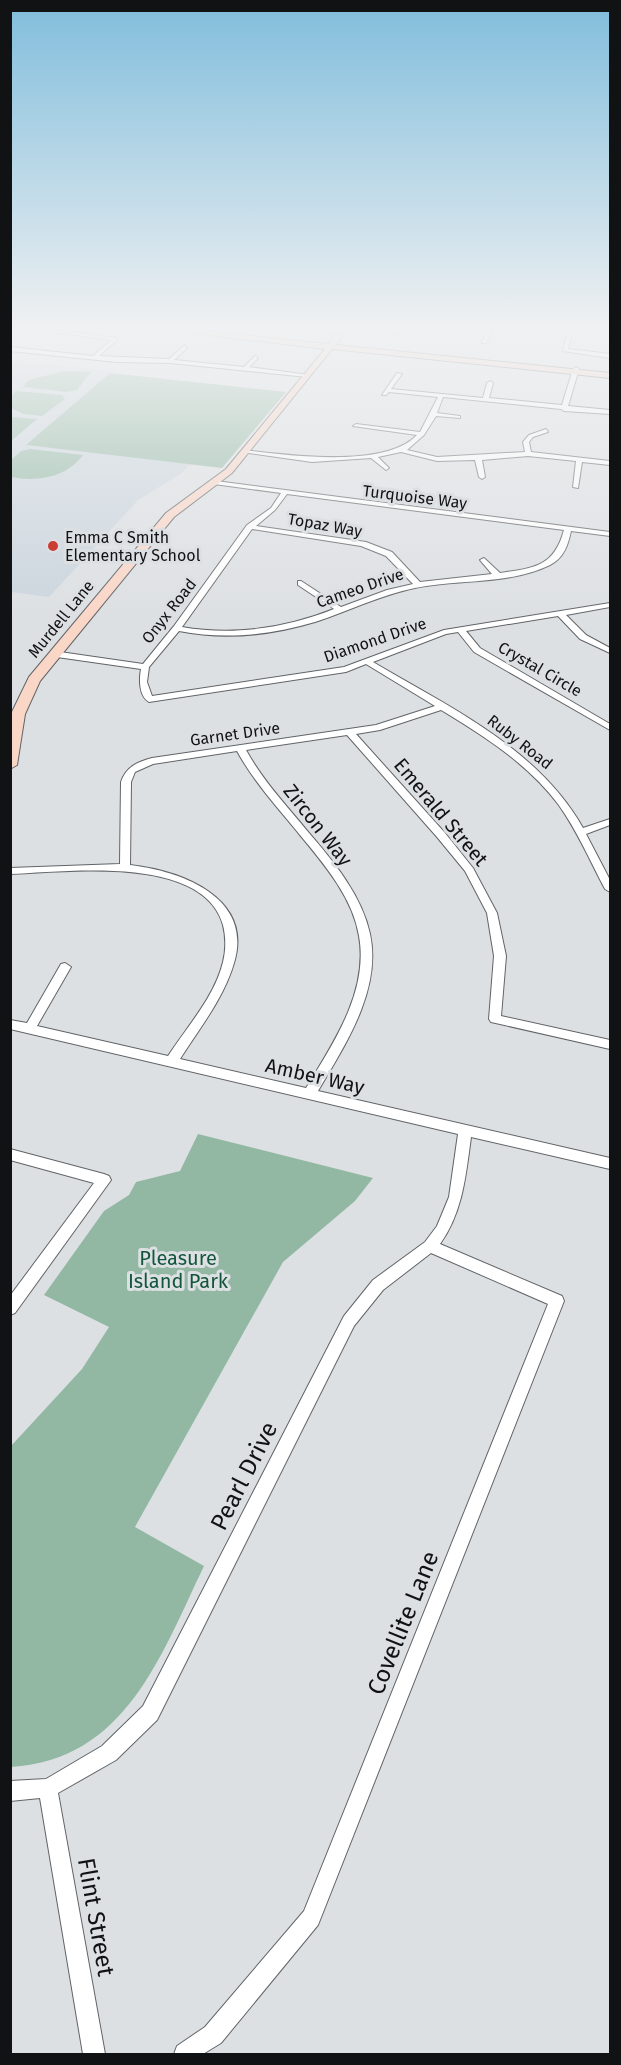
<svg xmlns="http://www.w3.org/2000/svg" width="621" height="2065" viewBox="0 0 621 2065" font-family="'Fira Sans',sans-serif">
	<rect width="100%" height="100%" fill="#dde0e3"/>
	<!-- built -->
	<path fill="#cbd5dd" d="M11 361 113 371 27 445 191 464 179 475 138 500 49 597 11 592Z"/>
	<!-- green -->
	<path fill="#92b8a4" d="M64 371 91 372 77 390 67 392 23 387 29 380Z
		M110 373 286 392 222 468 26 445Z
		M16 391 62 395 65 399 42 416 23 414 11 408V396Z
		M11 417 37 419 11 441Z
		M30 449 83 455C66 478 37 482 11 477V460L21 451Z
		M198 1134 373 1178 355 1201 283 1262 135 1527 204 1566C161 1655 126 1760 11 1767V1446L82 1369 109 1327 44 1295 104 1211 129 1195 136 1182 180 1171Z"/>
	<g fill="none" stroke-linecap="round" stroke-linejoin="round">
		<!-- street casing -->
		<g stroke="#616467" stroke-width="2">
			<path id="street" d="M37 330H56L117 338V340L99 356 169 359 185 345 187 348 174 360 244 367 255 356 258 358 249 367 310 375 307 377 170 363 117 362 10 351V347L93 356 111 340Z
				M396 330H401L397 335 394 333Z
				M488 330H493L486 343H482Z
				M568 330H573L568 349 610 354V358L563 351Z
				M576 367 579 369 568 406 610 410V414L564 411 561 409 443 397 437 413 460 416V418L436 416 424 435 407 450 437 457 525 452 523 442 529 435 546 429 548 432 533 437 529 442 531 452 610 461V465L582 462 578 488 573 487 576 461 528 456 482 460 485 477 482 479 479 477 475 460 437 461 401 452 378 457 389 468 386 470 371 458 312 462 241 452 244 450C287 455 385 469 417 435L353 426 356 424 420 432 438 397 389 392 386 395H382L397 373 402 374 391 389 483 398 487 383 490 381 493 383 489 398 562 405 573 369Z
				M216 481 610 532V536L571 531C568 545 564 558 550 565 509 585 459 579 415 588 380 595 349 611 315 622 272 635 224 640 179 631L149 667 147 682 152 696 344 667 444 630 610 603V607L566 615 586 635 610 648V653L580 639 558 616 466 631 480 648 610 724V730L474 652 458 632 446 634 373 662C449 707 538 748 583 828L610 819V825L586 834 610 880V892L605 889C590 861 577 830 558 804 528 764 484 736 441 710L380 730 356 734 445 833 473 868 497 913 506 956 501 1016 610 1040V1049L491 1022 489 1019 494 956 487 913 465 871 437 837 347 735 246 750C263 781 287 806 309 833 334 862 362 896 370 934 382 990 345 1045 318 1091L610 1158V1169L471 1137C466 1174 463 1212 440 1244L562 1296 564 1301 318 1925 221 2043 203 2054H174L177 2046 205 2027 304 1911 548 1304 431 1253 383 1290 354 1326 157 1720 116 1760 58 1793 105 2054H83L40 1798 10 1801V1781L46 1779 102 1746 143 1706 344 1316 373 1280 425 1242 437 1226 449 1197 458 1134 10 1029V1020L27 1023 61 964 65 963 71 967 37 1026 168 1056C187 1027 215 996 223 962 226 950 226 937 223 925 203 854 66 872 10 874V868L120 864 121 782C126 767 137 762 152 758L376 725 435 706 366 664 346 672 149 702C139 696 139 680 141 669L50 656 49 654 53 651 143 664 174 626 247 525 271 508 281 493 214 484V482ZM287 494 564 530C554 567 534 568 500 573L484 558 480 560 492 574 420 582 392 552 366 542 256 526 275 510ZM252 529 361 546 386 556 413 584 387 590 341 607 301 581H298V585L334 609C286 628 233 636 182 627ZM237 751C254 782 278 808 300 835 324 864 353 898 359 936 369 991 333 1044 306 1088L180 1059C199 1029 224 998 234 963 254 897 181 871 130 865L131 782 135 772 153 764Z
				M10 1149 104 1174 109 1176 111 1180 15 1313 10 1315V1296L94 1183 10 1160Z"/>
		</g>
		<!-- secondary casing -->
		<g stroke="#616467" stroke-width="2">
			<path id="secondary" d="M165 330H195L328 344 340 330H348L336 345 610 373V378L332 349 232 473 174 517 40 681 25 714 17 765 10 769 11 714 29 677 166 513 226 469 325 349Z"/>
		</g>
		<!-- street -->
		<use href="#street" fill="#fff" fill-rule="evenodd"/>
		<!-- secondary -->
		<use href="#secondary" fill="#fad6c7" fill-rule="evenodd"/>
	</g>
	<!-- sky -->
	<linearGradient id="sky" x2="0" y2="1"><stop stop-color="#80bddc"/><stop offset="0.53" stop-color="#f0f1f2"/><stop offset="1" stop-color="#f0f1f2" stop-opacity="0"/></linearGradient>
	<rect width="621" height="620" fill="url(#sky)"/>
	<!-- markers -->
	<circle fill="#cb3d32" stroke="#dde0e3" stroke-width="2" cx="53" cy="546" r="6"/>
	<g text-anchor="middle" dominant-baseline="central" stroke-width="6" stroke-linejoin="round" paint-order="stroke">
		<!-- far-street labels -->
		<g font-size="16" fill="#111213" stroke="#dde0e3">
			<text transform="translate(415 497) rotate(7)">Turquoise Way</text>
			<text transform="translate(325 525) rotate(10)">Topaz Way</text>
			<text transform="translate(360 588) rotate(-19)">Cameo Drive</text>
			<text transform="translate(169 611) rotate(-52)">Onyx Road</text>
			<text transform="translate(61 619) rotate(-51)">Murdell Lane</text>
			<text transform="translate(375 640) rotate(-19)">Diamond Drive</text>
			<text transform="translate(540 669) rotate(30)">Crystal Circle</text>
			<text transform="translate(235 734) rotate(-8)">Garnet Drive</text>
			<text transform="translate(520 742) rotate(38)">Ruby Road</text>
		</g>
		<!-- far-poi labels -->
		<g font-size="16" fill="#111213" stroke="#dde0e3" text-anchor="start">
			<text x="65" y="537">Emma C Smith<tspan x="65" dy="18">Elementary School</tspan></text>
		</g>
		<!-- street labels -->
		<g font-size="20" fill="#111213" stroke="#dde0e3">
			<text transform="translate(441 812) rotate(50)">Emerald Street</text>
			<text transform="translate(318 825) rotate(52)">Zircon Way</text>
			<text transform="translate(315 1076) rotate(13)">Amber Way</text>
		</g>
		<!-- park labels -->
		<g font-size="20" fill="#12563b" stroke="#dde0e3">
			<text x="178" y="1258">Pleasure<tspan x="178" dy="23">Island Park</tspan></text>
		</g>
		<!-- near-street labels -->
		<g font-size="24" fill="#111213" stroke="#dde0e3">
			<text transform="translate(244 1476) rotate(-63)">Pearl Drive</text>
			<text transform="translate(403 1623) rotate(-68)">Covellite Lane</text>
			<text transform="translate(96 1917) rotate(80)">Flint Street</text>
		</g>
	</g>
	<!-- border -->
	<rect width="621" height="2065" fill="none" stroke="#111213" stroke-width="24"/>
</svg>
